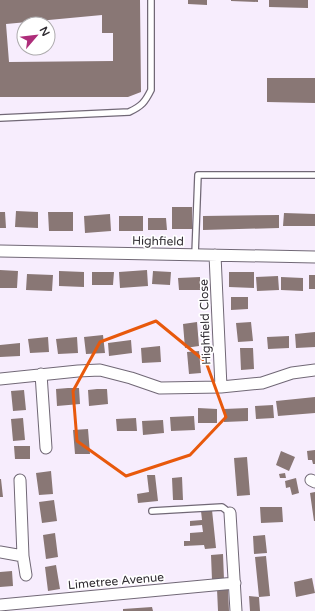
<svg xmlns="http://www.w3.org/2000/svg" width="315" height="611" viewBox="0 0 315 611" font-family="'Varela Round',sans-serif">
	<rect width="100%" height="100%" fill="#f7edfd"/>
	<!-- building -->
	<path fill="#897775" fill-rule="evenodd" d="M0 0H140L141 92 128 97H0ZM102 15V33H113V61L9 62 6 24Z
		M188 0H207V5L188 4Z
		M231 0H258V2L231 1Z
		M269 0H308V8L269 7Z
		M267 78H315V103L267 102Z
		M172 207H192V229H172Z
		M16 211 38 212V228L15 227Z
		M0 212H5L6 228H0Z
		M48 212H73V231H49Z
		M284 213 315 214V226H283Z
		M110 214 111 231 85 233 84 216Z
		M279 215V228L203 230V216Z
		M119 216H143V231H119Z
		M148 218H166L167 230H148Z
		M0 270 18 271 17 288H0Z
		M147 270 148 286 120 288 119 272Z
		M59 271 84 272V287L59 286Z
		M153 271 171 272 170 285 152 284Z
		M92 272H114L113 285H92Z
		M229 272H254V288L229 287Z
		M27 274 53 275 52 291 26 290Z
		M309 275H315V289H309Z
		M278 276 279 290 257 291 256 277Z
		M200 277V290H179L178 278Z
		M281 277 303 278V291L281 290Z
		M231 297H248V309L231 310Z
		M197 322 199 346 185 348 183 324Z
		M251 322 253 341 238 342 236 323Z
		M315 332V347L296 348 295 334Z
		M103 335 105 353 86 354 84 337Z
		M289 336V348L268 349 267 337Z
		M48 337 49 352 30 353 28 339Z
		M77 337 78 353 58 354 56 339Z
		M131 340 132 353 109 356 108 343Z
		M20 343V356L0 357V345Z
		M160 346 161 362 142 363 141 348Z
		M240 348H253L254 369 241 370Z
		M199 351 201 373 189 374 187 352Z
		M68 388H79L80 404 57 406 56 389Z
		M97 389H107L108 404 89 406 88 390Z
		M24 390 26 410 13 411 11 391Z
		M315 397V413L278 416 276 401Z
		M273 405 274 418 256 419 255 406Z
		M198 408 217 409V423H198Z
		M248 408V421L224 422V409Z
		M194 416 195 430 171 431 170 417Z
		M23 418 25 440 13 441 11 419Z
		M136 418 137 431H117L116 419Z
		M163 420 164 433 143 435 142 421Z
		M88 429 90 454H75L73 430Z
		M14 446H30V459H15Z
		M315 450V464H313L312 460H308L307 451Z
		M281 451 295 457 289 471 276 465Z
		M247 457 250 495 237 496 234 458Z
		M51 471 53 494 39 495 36 473Z
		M285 473 286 478H280L279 474Z
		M147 475H155L158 501 138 503 137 494 149 492Z
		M182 477 183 500H173L172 478Z
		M296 478 299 493 292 495 290 487 286 488 285 481Z
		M0 479H1L3 497H0Z
		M315 492V521H314L310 493Z
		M54 500 57 521 42 523 39 502Z
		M260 507H282L283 522 261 523Z
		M212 510 216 548 205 549 204 545 184 546V541H190V533L203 532 202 525 190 526V521L202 520 201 511Z
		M55 533 58 557 46 559 43 535Z
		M265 535 267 553 254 554 253 536Z
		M223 554 224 580H212L211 555Z
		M266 556 270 596 259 597 260 611H250L249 596 259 597 255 557Z
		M56 565 60 589 48 591 45 567Z
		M12 571 13 586 0 587V572Z
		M312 578 315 593 296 597 294 582Z
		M217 589H228L229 611H218Z
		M152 607 153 611H123V609Z"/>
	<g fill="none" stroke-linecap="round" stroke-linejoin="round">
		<!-- service casing -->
		<g stroke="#716876" stroke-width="8">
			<path id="service" d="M0 118 129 112C142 106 145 102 151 90V0
				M195 255 198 175H315
				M152 511 222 507 230 513"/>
		</g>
		<!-- minor casing -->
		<g stroke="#716876" stroke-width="13">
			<path id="minor" d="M0 251 315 257
				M215 255 221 387
				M41 374 46 448
				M0 379 78 371 100 370 131 378 160 388 221 387 262 383 292 373 315 370
				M20 480 23 556 26 575
				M311 480 315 482
				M230 513 236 611
				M0 552 23 556
				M0 605 235 583"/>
		</g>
		<!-- service -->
		<use href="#service" stroke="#fff" stroke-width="5.5"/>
		<!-- minor -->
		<use href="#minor" stroke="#fff" stroke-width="11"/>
	</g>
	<!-- marked area -->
	<path fill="none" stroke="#e8590c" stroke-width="3" stroke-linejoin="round" d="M156 321 206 362 226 417 190 455 126 476 77 441 73 391 100 342Z"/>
	<g text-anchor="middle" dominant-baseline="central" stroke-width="3.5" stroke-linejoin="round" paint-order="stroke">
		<!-- street labels -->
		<g font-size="12" fill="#312d33" stroke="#fff">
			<text transform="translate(158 241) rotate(1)">Highfield</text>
			<text transform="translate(205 322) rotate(-92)">Highfield Close</text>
			<text transform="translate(116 581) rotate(-5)">Limetree Avenue</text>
		</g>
	</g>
	<!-- north arrow -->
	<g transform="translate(36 36) rotate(62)"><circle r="19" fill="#ffffff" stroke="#adabad"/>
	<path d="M0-3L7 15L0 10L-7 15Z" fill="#ae2d7a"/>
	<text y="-6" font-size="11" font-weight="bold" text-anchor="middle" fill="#312d33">N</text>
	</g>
</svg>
